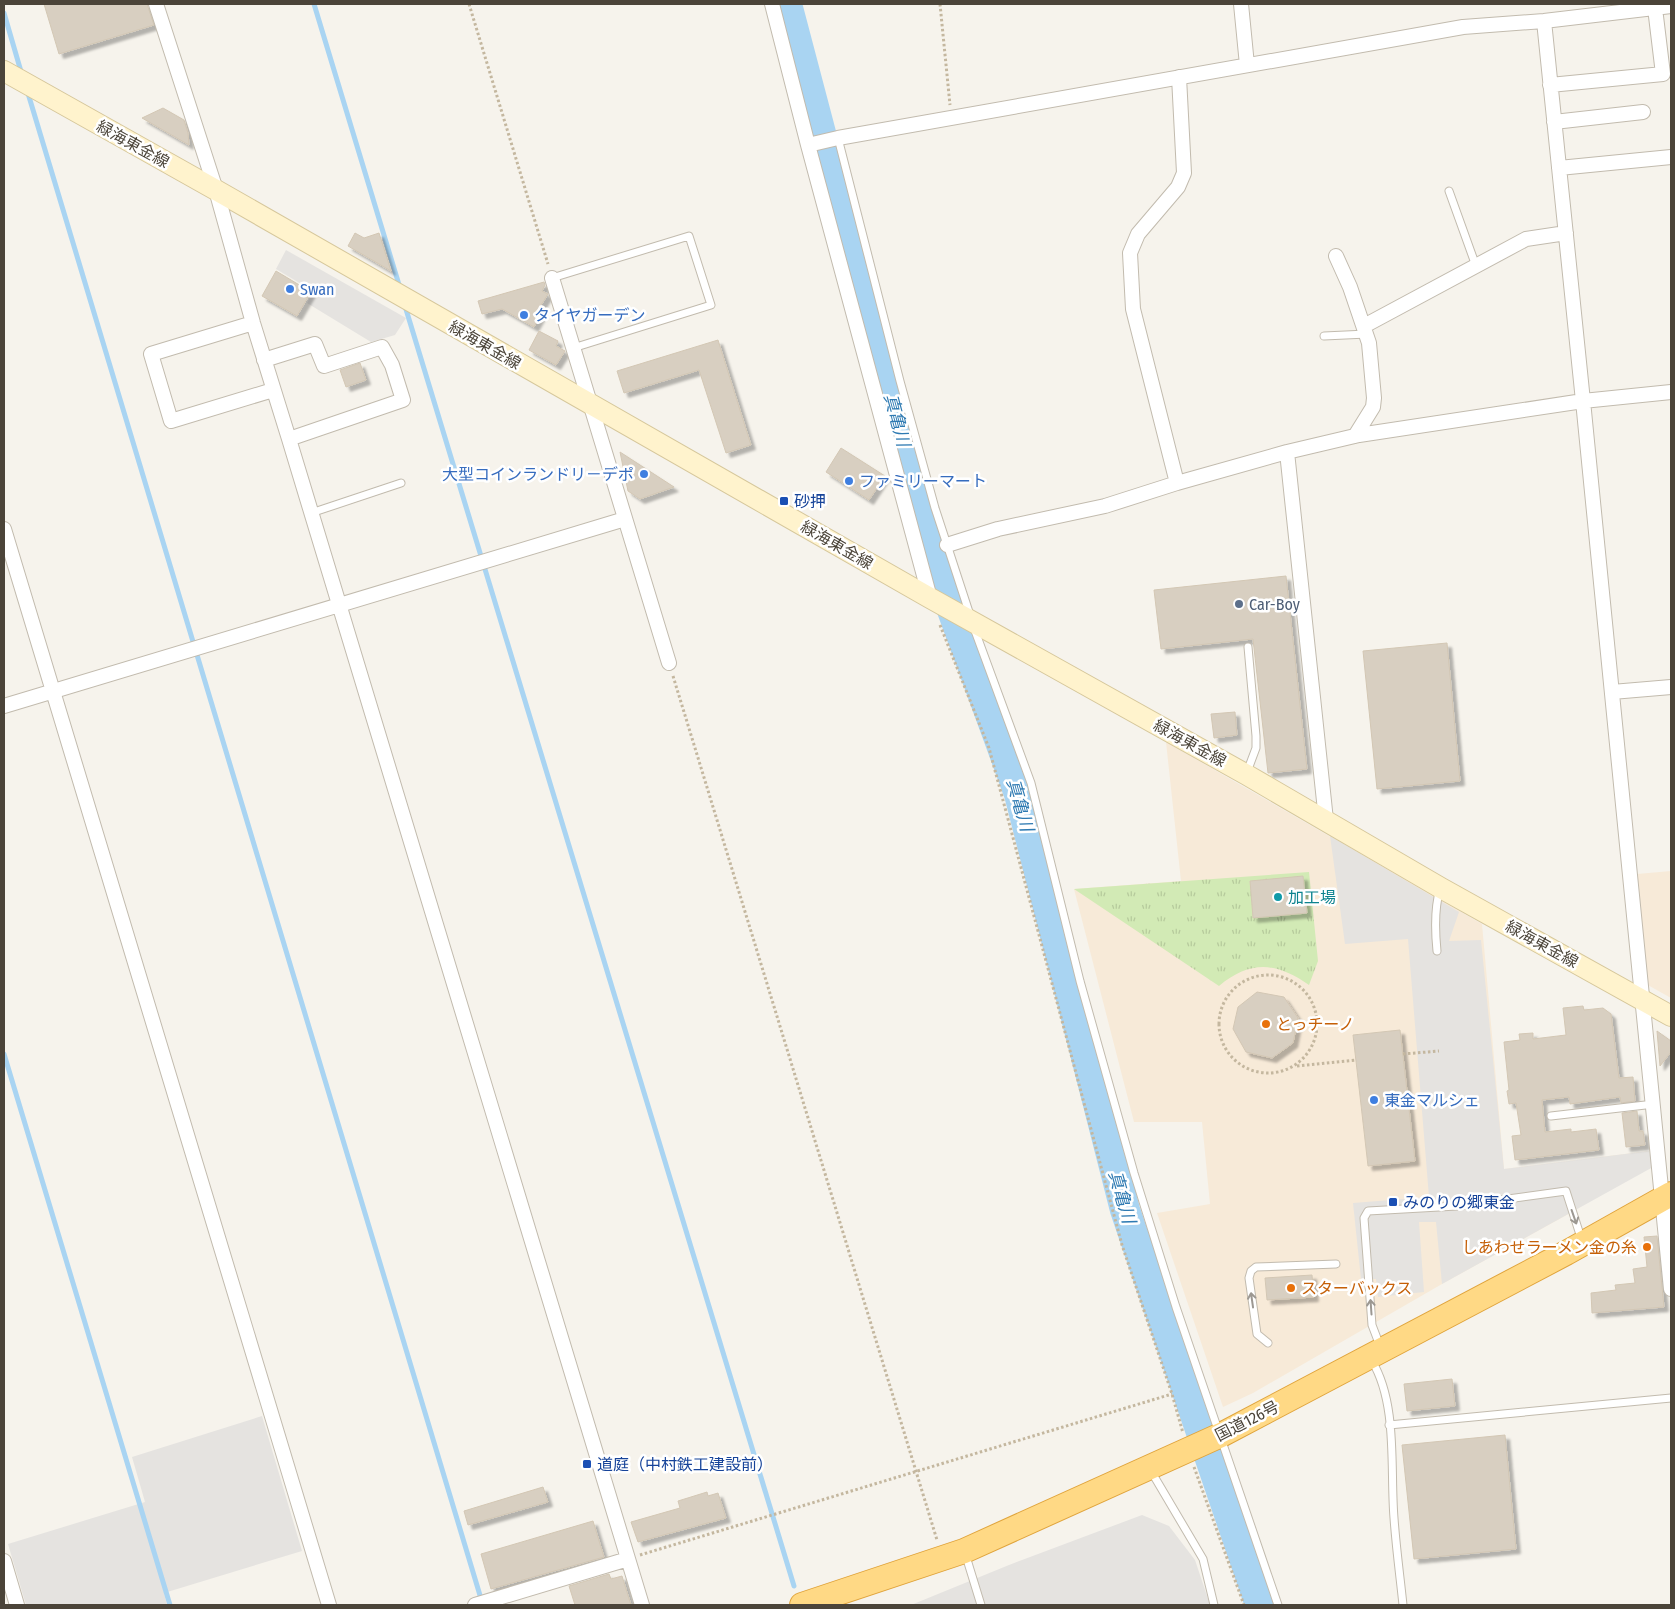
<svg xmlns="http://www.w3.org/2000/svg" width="1675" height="1609" viewBox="0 0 1675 1609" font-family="'Fira Sans Condensed','Noto Sans JP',sans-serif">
	<defs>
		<pattern id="grass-tufts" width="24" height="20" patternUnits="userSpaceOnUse" patternTransform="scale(1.25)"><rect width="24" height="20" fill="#d2eab5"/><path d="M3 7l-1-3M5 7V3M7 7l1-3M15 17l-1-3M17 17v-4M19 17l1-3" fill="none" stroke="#b6ca9c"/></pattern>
		<filter id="shadow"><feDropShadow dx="4.5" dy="4.5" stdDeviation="1" flood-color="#0004"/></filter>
	</defs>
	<rect width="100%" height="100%" fill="#f6f3ec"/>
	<!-- commercial -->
	<path fill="#f7ead8" d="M1166 742 1482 924 1504 1169 1649 1151 1572 1212 1442 1284 1253 1393 1223 1407 1157 1213 1210 1204 1202 1122H1134L1074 889 1181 881Z
		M1671 871V998L1646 984 1637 874Z"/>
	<!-- grass -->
	<path fill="url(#grass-tufts)" d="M1309 872 1318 961 1309 985C1276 962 1251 960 1219 986L1074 889Z"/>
	<!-- parking -->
	<path fill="#e5e3e0" d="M286 250 406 318 395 335 371 342 307 303 313 291 276 269Z
		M1330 836 1459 912 1449 941 1481 940 1504 1169 1649 1151 1653 1167 1442 1284 1436 1222H1419L1424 1292 1378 1297 1376 1279H1361L1353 1203 1429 1197 1408 939 1345 944Z
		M262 1416 302 1551 164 1593 167 1605H26L8 1544 145 1502 132 1457Z
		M1142 1515 1169 1526 1195 1560 1210 1605H911L1009 1565Z"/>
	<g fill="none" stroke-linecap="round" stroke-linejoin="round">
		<!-- stream -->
		<path stroke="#a9d4f2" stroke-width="5" d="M314 4 400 288
			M4 13 22 75
			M27 90 482 1602
			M405 306 794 1586
			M4 1054 170 1605"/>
		<!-- river -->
		<path stroke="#a9d4f2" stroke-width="30" d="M787 4 933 558 1019 794 1125 1210 1260 1605"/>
	</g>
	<!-- building -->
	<path fill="#d8cfc1" stroke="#d3c7b4" filter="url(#shadow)" d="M44 4H147L154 25 59 54Z
		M163 108 184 120 188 133 189 145 142 118Z
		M355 233 364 238 379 233 391 271 348 246Z
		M276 271 311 292 297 316 262 296Z
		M544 282 545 285 542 291 548 294 538 310 542 313 534 327 502 309 482 314 478 301Z
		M539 331 558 341 556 346 565 351 556 365 529 350Z
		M718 340 751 445 726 453 699 370 624 393 617 371Z
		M360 363 366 380 346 387 340 370Z
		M841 448 885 476 869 500 826 472Z
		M620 452 674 487 640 499 628 491Z
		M1286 576 1307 769 1268 773 1253 639 1161 649 1154 590Z
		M1447 643 1460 781 1377 789 1363 651Z
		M1235 712 1237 735 1214 738 1211 714Z
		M1303 876 1307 913 1253 918 1250 881Z
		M1257 992 1284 997 1298 1018 1293 1043 1272 1058 1246 1052 1233 1029 1238 1007Z
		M1583 1006 1584 1010 1603 1008 1611 1014 1619 1078 1633 1077 1635 1101 1621 1103 1620 1097 1570 1104 1569 1097 1542 1100 1545 1132 1571 1129V1132L1596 1129 1599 1150 1515 1160 1512 1136 1521 1135 1516 1103 1509 1104 1507 1091 1509 1090 1504 1042 1520 1040 1519 1034 1533 1033V1039L1566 1035 1563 1008Z
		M1400 1030 1415 1161 1368 1166 1353 1035Z
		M1657 1031 1671 1041V1052L1660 1066Z
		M1637 1111 1639 1131H1643L1645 1145 1626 1147 1622 1113Z
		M1657 1236 1664 1307 1592 1313 1591 1293 1616 1290 1615 1285 1635 1283 1633 1269 1647 1267 1644 1237Z
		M1312 1275 1314 1297 1267 1300 1265 1278Z
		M1452 1379 1455 1406 1407 1411 1404 1384Z
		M1505 1435 1516 1549 1414 1559 1402 1445Z
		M543 1487 548 1502 468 1525 464 1511Z
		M707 1492 708 1496 718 1493 726 1518 638 1542 631 1522 680 1508 678 1501Z
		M593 1521 604 1557 491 1589 481 1554Z
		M609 1574 611 1579 622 1576 631 1605H575L569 1586Z"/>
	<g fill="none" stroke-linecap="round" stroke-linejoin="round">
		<!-- service casing -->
		<g stroke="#c2bbae" stroke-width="9">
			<path id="service" d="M838 138 900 381 935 508 970 615
				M1449 191 1476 266
				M552 278 689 236 711 305 573 348
				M1324 336 1367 334
				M311 513 401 483
				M974 628 1031 783 1080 981 1134 1173 1176 1307 1278 1605
				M1247 772 1256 748V736L1248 647
				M1437 951C1435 931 1434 909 1440 889
				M1551 1116 1654 1104
				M1268 1343 1257 1334 1249 1278 1251 1271 1256 1267 1336 1264
				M1380 1346 1372 1325 1364 1218 1368 1211 1457 1206 1566 1191 1582 1241
				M1372 1361C1398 1404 1390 1469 1394 1518 1396 1547 1400 1576 1403 1605
				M1389 1425 1671 1398
				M1151 1471 1203 1559 1214 1605
				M965 1553 981 1605"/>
		</g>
		<!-- minor casing -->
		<g stroke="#c2bbae" stroke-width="16">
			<path id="minor" d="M156 4 216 190 253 323 289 439 642 1605
				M772 4 808 145 930 598
				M1241 4 1247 65
				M1544 21 1583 401 1671 1289
				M1550 85 1663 74 1655 8
				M1554 122 1643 112
				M808 145 838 138 1463 27 1544 21 1671 6
				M1559 168 1671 157
				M1336 256 1350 287 1369 343 1374 398 1373 407 1355 436
				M552 278 669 663
				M253 323 151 354 171 421 273 390
				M1364 326 1526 239 1566 233
				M264 360 315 344 324 366 382 347 392 365 403 400 289 439
				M1287 452 1326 820
				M1177 483 1133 309 1130 253 1138 234 1178 187 1184 173 1179 77
				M4 529 329 1605
				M947 545 998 529 1105 506 1177 483 1287 452 1359 435 1583 401 1671 392
				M1612 692 1671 687
				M4 706 625 519
				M4 1561 17 1605
				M475 1605 628 1559"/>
		</g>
		<!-- secondary casing -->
		<g stroke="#d6c79b" stroke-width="22">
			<path id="secondary" d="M4 71 216 190 930 598 1247 775 1441 888 1671 1016"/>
		</g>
		<!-- trunk casing -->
		<g stroke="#e0a43c" stroke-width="26">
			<path id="trunk" d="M802 1605 964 1551 1221 1435 1566 1253 1671 1194"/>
		</g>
		<!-- path -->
		<path stroke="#c4b79f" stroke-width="3" stroke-dasharray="2.5 2.5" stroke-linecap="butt" d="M469 4 548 264
			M940 4 950 105
			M940 625 989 748 1122 1245 1172 1394 1183 1433
			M673 676 937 1540
			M1219 1024a49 49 0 1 1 98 0a49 49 0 1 1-98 0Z
			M1403 1054 1439 1051
			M1297 1066 1356 1060
			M1194 1467 1244 1605
			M640 1555 1172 1394"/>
		<!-- service -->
		<use href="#service" stroke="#fff" stroke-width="7"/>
		<!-- minor -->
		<use href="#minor" stroke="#fff" stroke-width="14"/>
		<!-- secondary -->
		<use href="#secondary" stroke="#fff3cd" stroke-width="20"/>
		<!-- trunk -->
		<use href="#trunk" stroke="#ffd985" stroke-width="24"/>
	</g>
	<!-- one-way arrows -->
	<defs><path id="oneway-shaft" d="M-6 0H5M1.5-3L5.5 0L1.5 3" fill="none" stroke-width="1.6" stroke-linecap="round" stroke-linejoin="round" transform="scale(1.25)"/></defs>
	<g stroke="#9c9892">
		<use href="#oneway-shaft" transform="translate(1574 1217) rotate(71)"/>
		<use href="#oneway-shaft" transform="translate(1252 1300) rotate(-98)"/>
		<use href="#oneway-shaft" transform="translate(1371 1307) rotate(-94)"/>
	</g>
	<!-- markers -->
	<g fill="#3f7fe0" stroke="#fff" stroke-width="2">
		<circle cx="290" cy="289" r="5"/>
		<circle cx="524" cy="315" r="5"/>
		<circle cx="644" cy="474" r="5"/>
		<circle cx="849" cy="481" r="5"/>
		<circle cx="1374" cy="1100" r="5"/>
	</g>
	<g fill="#1a4fb4" stroke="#fff" stroke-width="2">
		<rect x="779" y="496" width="10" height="10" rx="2.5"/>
		<rect x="1388" y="1197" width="10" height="10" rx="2.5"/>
		<rect x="582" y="1459" width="10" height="10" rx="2.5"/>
	</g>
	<circle fill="#5c6f8a" stroke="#fff" stroke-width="2" cx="1239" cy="604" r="5"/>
	<circle fill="#0f9aa8" stroke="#fff" stroke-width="2" cx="1278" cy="897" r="5"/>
	<g fill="#e8710a" stroke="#fff" stroke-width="2">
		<circle cx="1266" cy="1024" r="5"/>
		<circle cx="1647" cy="1247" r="5"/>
		<circle cx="1291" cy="1288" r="5"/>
	</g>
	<g text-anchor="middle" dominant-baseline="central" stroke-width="5" stroke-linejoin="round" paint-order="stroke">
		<!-- street labels -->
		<g font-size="16" fill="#4b4439" stroke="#fff">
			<text transform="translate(133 144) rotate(29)">緑海東金線</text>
			<text transform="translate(485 345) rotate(30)">緑海東金線</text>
			<text transform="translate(837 545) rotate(30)">緑海東金線</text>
			<text transform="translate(1190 743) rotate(29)">緑海東金線</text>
			<text transform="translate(1542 944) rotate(29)">緑海東金線</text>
			<text transform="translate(1247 1421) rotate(-27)">国道126号</text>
		</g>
		<!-- shop labels -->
		<g font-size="16" fill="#366cbe" stroke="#fff" text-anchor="start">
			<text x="300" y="289">Swan</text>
			<text x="534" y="315">タイヤガーデン</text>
			<text x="634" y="474" text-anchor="end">大型コインランドリ－デポ</text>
			<text x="859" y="481">ファミリーマート</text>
			<text x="1384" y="1100">東金マルシェ</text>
		</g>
		<!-- transit labels -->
		<g font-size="16" fill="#164399" stroke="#fff" text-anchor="start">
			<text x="794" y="501">砂押</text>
			<text x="1403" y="1202">みのりの郷東金</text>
			<text x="597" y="1464">道庭（中村鉄工建設前）</text>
		</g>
		<!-- service labels -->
		<g font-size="16" fill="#4e5e75" stroke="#fff" text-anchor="start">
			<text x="1249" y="604">Car-Boy</text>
		</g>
		<!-- culture labels -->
		<g font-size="16" fill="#0d838f" stroke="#fff" text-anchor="start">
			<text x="1288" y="897">加工場</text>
		</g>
		<!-- food labels -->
		<g font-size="16" fill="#c56008" stroke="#fff" text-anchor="start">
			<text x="1276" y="1024">とっチーノ</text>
			<text x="1637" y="1247" text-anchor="end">しあわせラーメン金の糸</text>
			<text x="1301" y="1288">スターバックス</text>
		</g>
		<!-- water labels -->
		<g font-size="18" font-style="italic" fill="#2e7ab2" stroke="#fff">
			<text transform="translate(897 420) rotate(75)">真亀川</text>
			<text transform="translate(1020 805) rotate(74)">真亀川</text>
			<text transform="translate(1122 1197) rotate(74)">真亀川</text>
		</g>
	</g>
	<!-- border -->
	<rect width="1675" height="1609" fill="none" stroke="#4b4439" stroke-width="10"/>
</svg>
